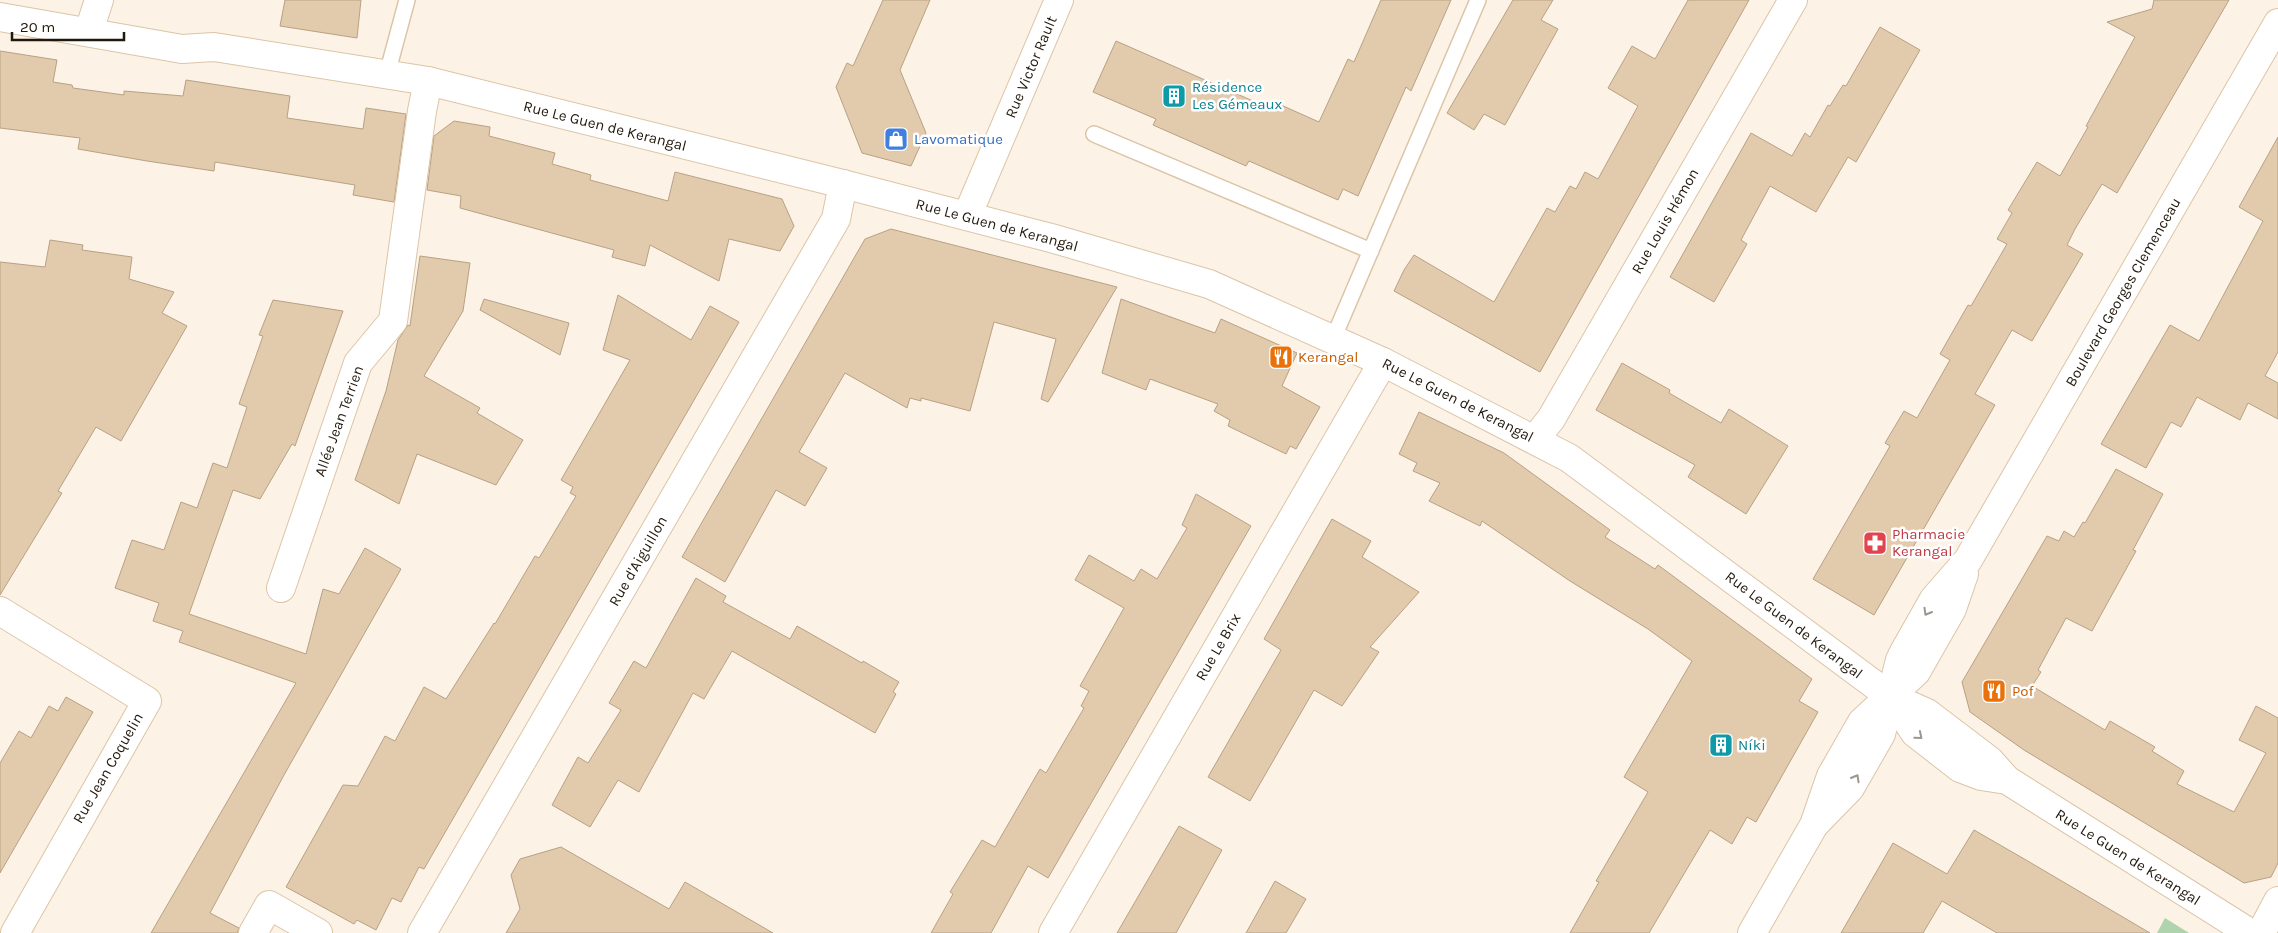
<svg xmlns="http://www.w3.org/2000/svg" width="2278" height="933" viewBox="0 0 2278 933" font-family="Karla,sans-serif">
	<rect width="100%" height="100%" fill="#fcf2e5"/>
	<!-- green -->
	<path fill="#aed3ad" d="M2165 918 2189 933H2157Z"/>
	<!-- building -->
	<path fill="#e2caad" stroke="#b8a184" d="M285 0H361L357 38 280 26Z
		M883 0H930L900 70 926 133 911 166 862 153 836 87 847 63 853 66Z
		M1381 0H1451L1411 91 1406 87 1358 196 1343 189 1338 200 1249 161 1246 166 1153 125 1156 119 1093 92 1116 41 1269 108 1272 101 1319 122 1348 59 1354 62Z
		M1513 0H1553L1541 20 1558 29 1505 125 1484 114 1474 130 1447 113Z
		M1688 0H1749L1540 372 1394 291 1404 270 1414 255 1494 302 1547 208 1555 212 1570 186 1576 189 1585 172 1598 179 1638 106 1608 88 1632 46 1655 59Z
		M2154 0H2229L2117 193 2102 184 2075 229 2067 245 2083 254 2032 341 2012 330 1975 394 1995 405 1874 615 1813 579 1890 446 1885 443 1904 411 1917 418 1950 360 1940 354 1968 305 1971 306 2007 244 1997 239 2012 213 2008 210 2037 162 2060 176 2088 127 2086 126 2135 37 2107 22 2152 9Z
		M1880 27 1920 50 1856 162 1848 157 1816 212 1770 186 1741 240 1747 244 1714 302 1670 277 1751 133 1792 156 1805 133 1810 137 1828 105 1830 106 1843 85 1846 86Z
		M0 51 57 60 53 82 72 85 73 88 124 95V91L183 96 186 80 290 96 287 118 363 129 366 108 406 114 394 202 353 195 355 185 215 162 214 171 147 161 78 149 80 138 0 128Z
		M454 121 490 127 489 136 555 153 552 164 591 175 590 180 668 201 675 172 782 199 794 226 780 251 729 239 719 281 650 245 645 266 612 257 614 250 460 208 461 196 427 190 434 136Z
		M2278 137V352L2265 376 2278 383V419L2248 403 2240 420 2197 397 2181 427 2171 422 2146 468 2101 444 2170 325 2199 341 2263 221 2239 207Z
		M891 229 1117 287 1048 402 1041 399 1056 339 994 322 970 411 921 398V401L910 398 907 408 845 373 799 452 827 468 805 506 776 490 725 582 682 557 865 239Z
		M50 240 83 245 82 250 132 257 129 279 174 292 162 313 187 326 121 441 96 427 58 491 62 493 0 595V262L45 267Z
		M420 256 470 263 463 311 424 376 480 408 477 413 523 440 496 485 417 454 399 504 355 480 386 391 398 340 408 325 410 326Z
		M618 295 691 340 710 306 739 322 424 869 419 867 401 902 392 898 376 930 357 920 354 924 286 887 343 785 358 786 385 736 395 741 424 687 446 699 494 623 495 624 535 556 539 558 576 496 570 493 573 487 561 480 630 360 603 350Z
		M484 299 569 323 560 355 480 310Z
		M1121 299 1215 333 1221 319 1297 353 1282 386 1320 407 1296 449 1290 446 1286 454 1228 426 1230 420 1214 411 1218 404 1150 379 1146 390 1102 373Z
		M273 300 343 311 295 446 292 444 260 499 233 490 189 614 306 654 323 589 339 594 365 548 401 569 284 775 210 913 239 928 237 933H151L296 683 179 642 183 631 153 621 159 603 115 588 132 540 164 550 181 502 197 508 213 463 227 468 247 407 239 404 263 336 259 335Z
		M1622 363 1670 390 1669 393 1721 423 1729 409 1788 446 1746 514 1688 477 1695 465 1596 410Z
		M1419 412 1504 453 1610 530 1605 537 1655 569 1658 565 1812 679 1799 701 1818 712 1756 822 1747 817 1732 844 1710 830 1649 933H1570L1599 882 1596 881 1648 792 1624 777 1692 661 1648 629 1570 581 1482 521 1480 526 1429 501 1440 483 1413 471 1417 463 1399 454Z
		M2116 469 2163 494 2133 550 2136 551 2092 631 2066 618 2038 670 2041 672 2032 686 2105 730 2110 721 2155 747 2152 751 2184 771 2177 784 2234 812 2266 753 2239 740 2256 706 2278 718V863L2271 877 2244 883 2024 750 1970 712 1962 682 2047 536 2059 541 2064 531 2074 537 2083 522 2085 523Z
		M1196 494 1251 526 1048 878 1028 866 991 933H931L953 894 950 892 982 840 995 847 1040 769 1046 773 1084 708 1081 706 1089 691 1080 686 1124 608 1075 580 1089 555 1134 581 1141 569 1157 579 1187 528 1182 525Z
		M1332 519 1371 541 1362 557 1419 592 1370 647 1379 652 1342 706 1314 690 1250 801 1208 777 1281 650 1264 639Z
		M696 578 726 596 723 602 790 639 797 626 862 663 863 661 899 682 893 692 896 694 875 733 732 651 704 699 693 693 639 792 618 780 590 827 552 805 578 757 588 763 621 710 609 703 634 661 646 668Z
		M66 697 93 712 0 873V763L19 731 31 738 49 706 58 711Z
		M1179 826 1222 850 1176 933H1117Z
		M1974 830 2026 860 2150 933H1997L1942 901 1923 933H1841L1893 843 1947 874Z
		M561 847 669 909 685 882 773 933H506L520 909 511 875 520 859Z
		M1275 881 1306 899 1286 933H1246Z"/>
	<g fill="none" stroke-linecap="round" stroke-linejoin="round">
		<!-- lane casing -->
		<g stroke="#dcc5a7" stroke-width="18">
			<path id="lane" d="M387 74 407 0
				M1094 134 1371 251
				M1333 339 1478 0"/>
		</g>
		<!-- street casing -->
		<g stroke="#dcc5a7" stroke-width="30">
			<path id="street" d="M89 31 99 0
				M967 216 1059 0
				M1535 439 1551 419 1793 0
				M281 588 358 363 393 321 422 111 428 81
				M0 611 147 701 15 933
				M253 933 269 905 318 933
				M422 933 836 219 843 184
				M1053 933 1383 362
				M2261 933 2278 901"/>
		</g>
		<!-- secondary casing -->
		<g stroke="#dcc5a7" stroke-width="30">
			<path id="secondary" d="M0 17 182 49 214 47 428 81 843 184 1051 238 1209 284 1383 362 1569 458 1891 697 1927 713 1990 761 2007 780 2250 933
				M1891 697 1915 733 1960 768 1981 776 2007 780"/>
		</g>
		<!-- primary casing -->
		<g stroke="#dcc5a7" stroke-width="30">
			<path id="primary" d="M1814 825 1850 788 1881 734 1900 660 1904 652 1934 599 1968 560 2278 23
				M1752 933 1814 825 1831 776 1862 722 1916 672 1952 609 1964 574"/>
		</g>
		<!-- lane -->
		<use href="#lane" stroke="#fff" stroke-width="15"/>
		<!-- street -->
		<use href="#street" stroke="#fff" stroke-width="28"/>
		<!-- secondary -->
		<use href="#secondary" stroke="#fff" stroke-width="28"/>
		<!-- primary -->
		<use href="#primary" stroke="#fff" stroke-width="28"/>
	</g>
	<!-- one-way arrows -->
	<defs><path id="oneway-chevron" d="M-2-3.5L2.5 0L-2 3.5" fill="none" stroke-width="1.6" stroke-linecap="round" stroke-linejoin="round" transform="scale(1.25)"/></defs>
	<g stroke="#9b9792">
		<use href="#oneway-chevron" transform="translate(1927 612) rotate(120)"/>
		<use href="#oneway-chevron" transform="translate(1919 736) rotate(40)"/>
		<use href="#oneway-chevron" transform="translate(1856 778) rotate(-60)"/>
	</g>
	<!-- icons -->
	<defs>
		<g id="building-square" transform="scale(1.25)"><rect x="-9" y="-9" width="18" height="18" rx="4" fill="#0f9aa8" stroke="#fff"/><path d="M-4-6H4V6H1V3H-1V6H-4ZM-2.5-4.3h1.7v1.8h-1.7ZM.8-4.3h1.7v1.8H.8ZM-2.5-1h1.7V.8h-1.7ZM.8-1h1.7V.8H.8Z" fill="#fff"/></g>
		<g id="shop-square" transform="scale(1.25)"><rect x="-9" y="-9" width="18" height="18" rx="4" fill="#3f7fe0" stroke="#fff"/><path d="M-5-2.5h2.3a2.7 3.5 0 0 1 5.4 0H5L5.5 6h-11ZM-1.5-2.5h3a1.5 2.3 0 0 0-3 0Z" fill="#fff"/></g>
		<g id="restaurant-square" transform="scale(1.25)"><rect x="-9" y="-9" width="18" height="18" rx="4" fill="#e8710a" stroke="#fff"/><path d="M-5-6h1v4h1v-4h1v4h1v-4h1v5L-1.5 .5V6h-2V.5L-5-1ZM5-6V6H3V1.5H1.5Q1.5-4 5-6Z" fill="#fff"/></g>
		<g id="pharmacy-square" transform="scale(1.25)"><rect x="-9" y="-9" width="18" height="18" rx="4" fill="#e0444e" stroke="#fff"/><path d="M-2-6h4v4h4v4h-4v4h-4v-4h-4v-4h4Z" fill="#fff"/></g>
	</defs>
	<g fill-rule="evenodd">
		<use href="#building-square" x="1174" y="96"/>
		<use href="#shop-square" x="896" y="139"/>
		<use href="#restaurant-square" x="1281" y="357"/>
		<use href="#pharmacy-square" x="1875" y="543"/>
		<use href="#restaurant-square" x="1994" y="691"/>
		<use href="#building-square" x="1721" y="745"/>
	</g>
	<g text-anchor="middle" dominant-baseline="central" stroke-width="5" stroke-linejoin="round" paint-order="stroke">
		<!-- street labels -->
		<g font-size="15" fill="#21180d" stroke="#fff">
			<text transform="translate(1031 67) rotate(-67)">Rue Victor Rault</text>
			<text transform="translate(605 126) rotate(14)">Rue Le Guen de Kerangal</text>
			<text transform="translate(1665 221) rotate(-60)">Rue Louis Hémon</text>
			<text transform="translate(997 225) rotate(15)">Rue Le Guen de Kerangal</text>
			<text transform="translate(2123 292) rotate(-60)">Boulevard Georges Clemenceau</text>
			<text transform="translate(1458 400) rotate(27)">Rue Le Guen de Kerangal</text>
			<text transform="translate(339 421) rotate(-70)">Allée Jean Terrien</text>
			<text transform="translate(638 561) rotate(-60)">Rue d'Aiguillon</text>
			<text transform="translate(1794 625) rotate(37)">Rue Le Guen de Kerangal</text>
			<text transform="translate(1218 647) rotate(-60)">Rue Le Brix</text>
			<text transform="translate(108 768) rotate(-60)">Rue Jean Coquelin</text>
			<text transform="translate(2128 857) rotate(32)">Rue Le Guen de Kerangal</text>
		</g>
		<!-- culture labels -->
		<g font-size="15" fill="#0d838f" stroke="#fff" text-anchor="start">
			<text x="1192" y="87">Résidence<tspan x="1192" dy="17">Les Gémeaux</tspan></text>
			<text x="1738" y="745">Níki</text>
		</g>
		<!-- shop labels -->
		<g font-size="15" fill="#366cbe" stroke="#fff" text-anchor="start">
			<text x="914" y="139">Lavomatique</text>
		</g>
		<!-- food labels -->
		<g font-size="15" fill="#c56008" stroke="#fff" text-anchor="start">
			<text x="1298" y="357">Kerangal</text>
			<text x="2012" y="691">Pof</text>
		</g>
		<!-- health labels -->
		<g font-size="15" fill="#be3a42" stroke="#fff" text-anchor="start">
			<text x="1892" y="534">Pharmacie<tspan x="1892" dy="17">Kerangal</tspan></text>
		</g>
	</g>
	<!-- scale -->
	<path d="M12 32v8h112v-8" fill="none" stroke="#21180d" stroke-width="2.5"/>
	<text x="20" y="32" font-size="15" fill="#21180d" stroke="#ffffff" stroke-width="4" paint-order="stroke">20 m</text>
</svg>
